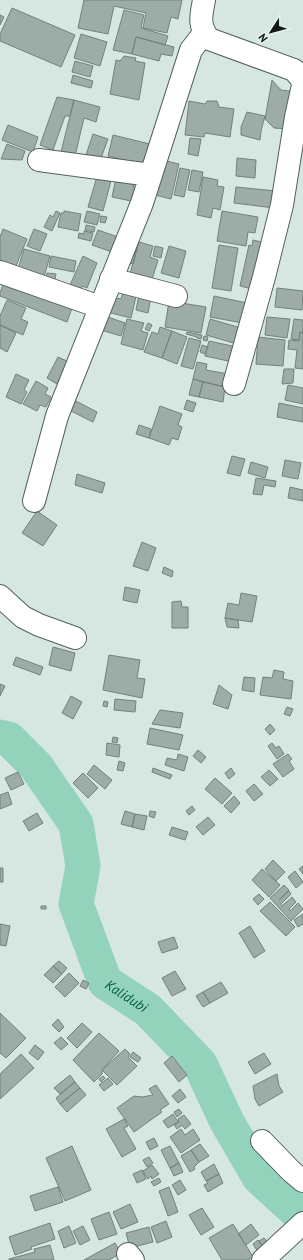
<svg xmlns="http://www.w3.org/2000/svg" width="303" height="1260" viewBox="0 0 303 1260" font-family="'PT Sans',sans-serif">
	<rect width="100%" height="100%" fill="#d6e6e0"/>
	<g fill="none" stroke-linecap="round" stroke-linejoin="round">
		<!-- river -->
		<path stroke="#93d3bc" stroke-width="35" id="s1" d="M0 737 9 739 36 766 76 824 83 866 76 904 105 982 148 1010 200 1064 227 1122 259 1177 294 1209 303 1213"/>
	</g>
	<!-- building -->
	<path fill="#9daca6" stroke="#73817b" d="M84 0H182L178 19 171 17 167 33 143 28 146 13 114 6 108 34 78 28Z
		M12 8 75 35 61 67 0 41V34Z
		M124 10 144 15 141 28 168 36 165 45 136 37 132 54 113 50Z
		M0 15 4 17 0 25Z
		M81 34 107 42 100 66 74 58Z
		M136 37 174 47 172 56 161 54 159 61 132 54Z
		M124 56 136 58 135 61 145 63 139 100 110 94 116 60 120 61Z
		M75 61 93 66 90 77 72 72Z
		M73 75 93 81 91 88 71 83Z
		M272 80 281 90 296 92 288 129 274 128 265 119Z
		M57 97 74 100 70 116H65L53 150 40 145Z
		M74 100 100 107 96 122 84 118 75 156 61 152Z
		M189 101 205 104 207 101H217L219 107 234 109 230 137 205 133 204 137 185 135Z
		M247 112 265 116 261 131 260 140 241 135V127Z
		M8 125 38 137 33 152 2 140Z
		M93 134 108 139 101 158 92 155 91 160 85 158Z
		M113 135 154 145 148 170 128 161 108 156Z
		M190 138 201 139 198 156 188 154Z
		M7 144 25 151 22 160 1 159Z
		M237 158 256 160 255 178 236 176Z
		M162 160 179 164 171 199 155 195Z
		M180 168 190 170 184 197 174 195Z
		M192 170 203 172 199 192 188 190Z
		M98 173 112 177 103 211 88 207Z
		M203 177 218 180 217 186 224 187 220 210 213 208 211 218 197 215Z
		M116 178 135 182 133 187 139 188 136 202 112 197Z
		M236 187 276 191 274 208 234 203Z
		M56 211 60 213 52 231 44 227 50 215 53 217Z
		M64 211 81 214 78 231 58 227 61 213H64Z
		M87 211 100 214 97 225 84 222Z
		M222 211 258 217 255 233 248 232 246 246 217 241Z
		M101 216 107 217 105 223 100 222Z
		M86 225 95 227 94 232 85 230Z
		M3 229 27 239 16 266 0 260V237Z
		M34 229 47 234 40 251 27 246Z
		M98 230 118 237 112 252 92 245Z
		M84 231 93 233 91 241 78 238 79 233 84 234Z
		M253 240 266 243 256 290 240 286 249 245 252 246Z
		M139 242 153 246 150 257 158 260 151 283 129 277Z
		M219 245 238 248 231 291 212 288Z
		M155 246 163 248 161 258 153 256Z
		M169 246 186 251 179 278 161 273Z
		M133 248 137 249 133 264 129 263Z
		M24 249 50 256 44 277 18 269Z
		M51 256 76 261 74 272 49 267Z
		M83 256 97 263 87 288 82 286 81 289 70 285Z
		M47 273 56 274 55 279 46 278Z
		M4 282 72 308 67 322 0 296V293Z
		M277 288 303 291 302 310 275 307Z
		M124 289 137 292 131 318 107 312 110 297 121 299Z
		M139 295 151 297 148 313 136 310Z
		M214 296 247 303 243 323 210 317Z
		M7 300 26 308 21 319 28 322 23 335 0 325V316Z
		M169 301 206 307 201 333 165 327Z
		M105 316 125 323 121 336 101 330Z
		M267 317 290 319 287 338 265 335Z
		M127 319 144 323 141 331 148 333 143 350 121 344Z
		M210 319 241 328 237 344 206 335Z
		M294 319 303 320V333L300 332 299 340 291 339Z
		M148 323 152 325 149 331 145 329Z
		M0 325 16 333 7 352 0 348Z
		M160 327 172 331 162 358 144 352 152 332 158 334Z
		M172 331 187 337 177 364 162 358Z
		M187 332 202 335 201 339 197 338V337L186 334Z
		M300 332 303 333V369L295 368 297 350 288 349 289 340 299 341Z
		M204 336 208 337 207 341 203 340Z
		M258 337 285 340 283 366 256 364Z
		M189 338 201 341 193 369 181 366Z
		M209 341 237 347 233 362 205 356Z
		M202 345 208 347 205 354 200 352Z
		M58 357 69 362 57 384 47 378Z
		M197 362 207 364 206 370 229 374 225 387 193 379Z
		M284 369H294L293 383 282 384Z
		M16 374 29 380 24 390 27 392 21 404 6 397Z
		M193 379 203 382 199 397 189 395Z
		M36 381 48 388 45 394 51 397 46 407 40 405 37 411 23 404Z
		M203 382 225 387 223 402 199 397Z
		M288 385 303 388V404L285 400Z
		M72 399 97 412 93 422 67 409Z
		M187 400 196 403 193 412 184 409Z
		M279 403 303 408V422L277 417Z
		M160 406 182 414 178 425 182 427 178 440 172 438 169 445 149 438Z
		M139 425 151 429 149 438 136 434Z
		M232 456 245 459 240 476 227 473Z
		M285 460 301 463 298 479 282 476Z
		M251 462 268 467 265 478 248 473Z
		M77 474 105 483 102 493 75 485Z
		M256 478 276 481 275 487 264 485 262 495 253 494Z
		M290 487 303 490V501L288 498Z
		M37 511 57 525 43 546 22 533Z
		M142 542 156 548 148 571 133 566Z
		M164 567 173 571 172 577 162 573Z
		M125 587 140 590 137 603 123 600Z
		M241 593 257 596 252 622 225 618 228 603 239 605Z
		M181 601 182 607H188V628H172V602Z
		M225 618 238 620 239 628 227 627Z
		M53 647 75 653 71 671 49 665Z
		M109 655 140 660 137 678 145 679 142 698 103 690Z
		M16 657 43 667 40 675 13 665Z
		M274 670 284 672 283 679 293 681 291 699 260 695 263 677 272 678Z
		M244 677 255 678 254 692 242 690Z
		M0 684 5 686 0 696Z
		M219 685 232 695 228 709 213 704Z
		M71 696 82 702 73 719 62 713Z
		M115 699 136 701 135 712 114 710Z
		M104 701 108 702 107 707 103 706Z
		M287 707 293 709 290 716 284 714Z
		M160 710 183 713 180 728 152 724Z
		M270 724 275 730 270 735 265 729Z
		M150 728 183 735 179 750 147 744Z
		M113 737 118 738 117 743 112 742Z
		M107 743 120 745 119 757 106 755Z
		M272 743 276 748 279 746 284 754 277 759 268 746Z
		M198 750 206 757 201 763 193 756Z
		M178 754 188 757 184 771 165 765 167 758 177 760Z
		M288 754 292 759 289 761 294 769 283 777 273 764Z
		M119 761 125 763 123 771 117 770Z
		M94 765 112 780 105 789 87 774Z
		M153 768 172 775 170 779 152 772Z
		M231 768 235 774 229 779 225 773Z
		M269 770 278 779 270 786 261 777Z
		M18 772 24 784 11 790 5 778Z
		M83 773 98 788 88 798 73 783Z
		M215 778 232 793 222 804 205 789Z
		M254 784 263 794 254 801 246 791Z
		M8 792 12 804 0 809V795Z
		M234 796 240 803 231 813 224 806Z
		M192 806 195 810 189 815 186 811Z
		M125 811 135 814 132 827 121 824Z
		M150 811 156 812 154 818 149 816Z
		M37 813 43 823 29 831 23 821Z
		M135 814 147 816 144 830 132 827Z
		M208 817 215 825 203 835 196 827Z
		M172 827 188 832 185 840 169 835Z
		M273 860 285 872 276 881 265 869Z
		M303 866V874L299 869Z
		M0 868H3V882H0Z
		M262 869 280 885 269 897 252 880Z
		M295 871 303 882 296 888 288 877Z
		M284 885 289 890 279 900 289 891 291 894 281 904 282 906 292 897 296 902 289 909 290 911 298 903 303 909 291 921 270 898Z
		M259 894 264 899 258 905 253 899Z
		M270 902 295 927 286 936 260 911Z
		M41 906H46V909H41Z
		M303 914V924L298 927 294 920Z
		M0 924 10 926 6 946 0 945Z
		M250 926 265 951 254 958 239 933Z
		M174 937 178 948 162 953 158 942Z
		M59 961 67 968 62 974 53 966Z
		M53 966 62 974 53 983 44 975Z
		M175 971 186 989 172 996 162 978Z
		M69 973 79 983 65 997 55 987Z
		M83 980 89 983 86 989 80 986Z
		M221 982 228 993 210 1003 203 992Z
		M203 992 210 1003 203 1007 196 996Z
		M0 1013 26 1038 6 1058 0 1053Z
		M58 1019 64 1027 59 1032 52 1025Z
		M82 1023 92 1032 77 1048 67 1038Z
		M99 1033 119 1051 102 1070V1074L94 1082 73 1060Z
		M61 1037 68 1044 61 1050 54 1043Z
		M35 1045 44 1052 38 1060 29 1053Z
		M125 1049 130 1054 128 1057 137 1066 117 1085 102 1070Z
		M133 1052 141 1058 138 1062 130 1057Z
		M264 1053 271 1064 255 1074 248 1062Z
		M21 1054 34 1068 0 1099V1074Z
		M172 1056 187 1075 179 1082 164 1063Z
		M277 1074 279 1086 283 1092 259 1106 255 1099 253 1086Z
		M70 1075 75 1082 60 1094 54 1088Z
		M103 1076 105 1078 101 1082 99 1079Z
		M108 1078 113 1084 104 1091 99 1085Z
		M75 1082 80 1088 60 1104 56 1098Z
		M156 1085 169 1104 160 1110 162 1112 134 1132 117 1108 134 1096 142 1097 153 1095 149 1089Z
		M80 1088 86 1095 67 1112 60 1104Z
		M180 1089 186 1097 178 1103 172 1096Z
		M179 1109 182 1113 177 1117 174 1112Z
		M173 1114 178 1122 168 1128 163 1121Z
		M184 1115 191 1124 185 1129 182 1125 177 1129 174 1125 179 1122 178 1119Z
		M124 1119 128 1126 124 1128 136 1149 122 1157 106 1129Z
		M181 1129 185 1135 193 1129 200 1140 181 1153 170 1137Z
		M154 1138 158 1146 150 1150 146 1142Z
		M200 1144 209 1156 199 1162 191 1150Z
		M72 1146 91 1190 65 1201 46 1158Z
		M170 1146 179 1163 170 1168 161 1150Z
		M191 1150 199 1162 194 1167 195 1169 190 1172 181 1156Z
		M149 1157 153 1163 147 1167 143 1160Z
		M179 1163 183 1172 174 1176 170 1168Z
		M214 1164 219 1174 206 1181 201 1172Z
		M152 1165 159 1174 152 1179 151 1176 148 1179 143 1171Z
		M142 1170 146 1179 137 1183 133 1174Z
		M219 1174 223 1183 208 1192 204 1185 208 1183 206 1181Z
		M159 1178 161 1182 154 1186 151 1182Z
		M180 1180 186 1190 178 1195 172 1185Z
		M58 1187 63 1202 35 1211 30 1196Z
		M169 1187 178 1212 168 1216 159 1191Z
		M130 1204 138 1222 121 1229 113 1212Z
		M202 1208 214 1227 201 1235 189 1215Z
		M109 1212 117 1234 99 1240 91 1219Z
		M166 1221 172 1237 157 1243 151 1227Z
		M50 1223 55 1239 31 1247 32 1249 15 1255 9 1237Z
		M233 1224 253 1257 248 1260H222L209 1238Z
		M251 1224 259 1235 246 1245 238 1234Z
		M69 1226 76 1243 64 1248 58 1231Z
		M83 1226 90 1240 80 1245 73 1231Z
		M149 1227 153 1242 130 1248 126 1233Z
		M264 1238 268 1242 265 1248 259 1241Z
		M258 1240 263 1248 258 1252 253 1244Z
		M115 1243 121 1253 109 1260H84Z
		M50 1245 54 1260H9V1259L35 1252 34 1249Z"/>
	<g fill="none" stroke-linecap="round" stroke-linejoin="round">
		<!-- street casing -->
		<g stroke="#54615c" stroke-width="24">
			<path id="street" d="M204 0C201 16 198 25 209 39L294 70 301 78 303 84
				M39 160 151 175
				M0 272 100 307
				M111 279 176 296
				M234 384 264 277 282 205 296 117 303 85
				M34 501 57 416 142 203 191 50 204 33
				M0 596 23 617 39 625 75 638
				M262 1141 291 1171 303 1181
				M128 1254 133 1260
				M263 1260 303 1223"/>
		</g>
		<!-- street -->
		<use href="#street" stroke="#fff" stroke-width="22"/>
	</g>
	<g text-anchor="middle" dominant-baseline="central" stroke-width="3" stroke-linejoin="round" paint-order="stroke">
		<!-- water labels -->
		<g font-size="14" font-style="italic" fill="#045d47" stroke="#e4f3ed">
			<text stroke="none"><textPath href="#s1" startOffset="308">Kalidubi</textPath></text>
		</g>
	</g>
	<!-- north arrow -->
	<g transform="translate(271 32) rotate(234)" stroke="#e4f3ed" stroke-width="3" paint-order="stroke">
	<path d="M0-3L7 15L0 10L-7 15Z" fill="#121816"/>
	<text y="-6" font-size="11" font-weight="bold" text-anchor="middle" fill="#121816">N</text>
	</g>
</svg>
